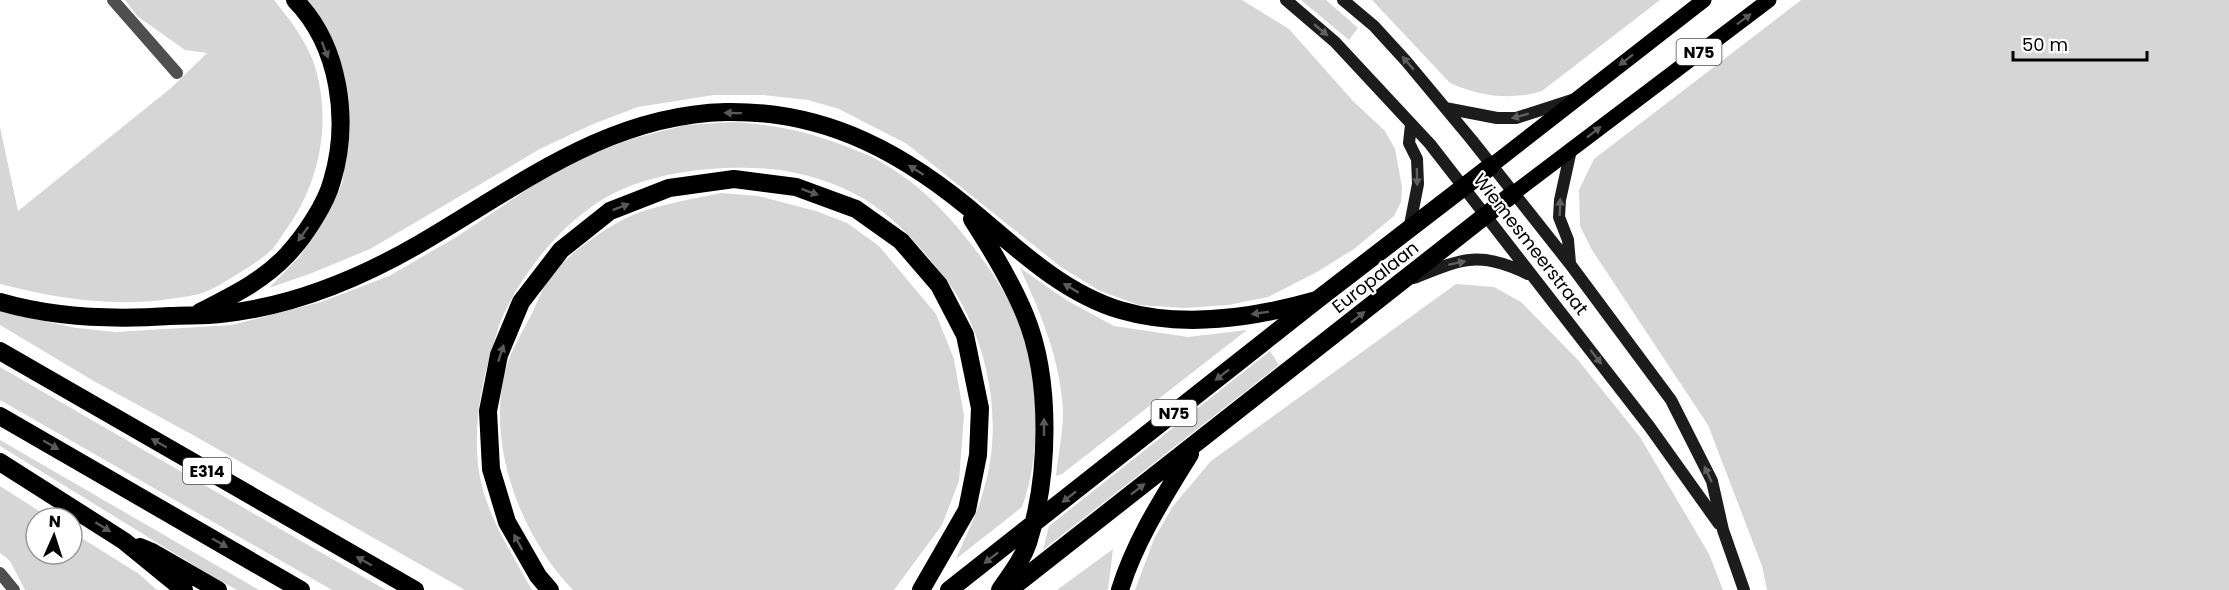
<svg xmlns="http://www.w3.org/2000/svg" width="2229" height="590" viewBox="0 0 2229 590" font-family="Poppins,sans-serif">
	<rect width="100%" height="100%" fill="#fff"/>
	<!-- green -->
	<path fill="#d6d6d6" d="M125 0H274C290 20 309 44 316 70 332 127 318 188 283 234 279 240 275 247 269 252 258 262 244 270 231 278 221 284 210 291 199 294 192 296 183 297 176 298 117 308 58 299 0 284V127L18 211 171 88 207 53 185 50 137 16Z
		M306 0H1242L1289 29 1353 101 1385 131 1395 149 1402 187 1401 202 1394 216 1354 249 1317 272 1268 297 1228 305 1185 308 1139 305 1100 291 1061 267 907 144 839 109 808 100 763 95H714L638 107 593 124 540 149 370 249 312 273 269 288 300 256 322 224 342 184 348 145 345 78 340 60 325 29Z
		M1301 0H1326L1358 28 1349 40Z
		M1372 0H1660L1542 91C1511 101 1479 96 1450 83Z
		M1801 0H2229V590H1767L1762 566 1708 425 1592 250 1580 226 1579 190 1594 159Z
		M734 122C775 125 807 131 845 146 854 150 865 153 874 158 888 166 904 176 916 186 954 217 1004 281 1021 328 1040 383 1042 451 1022 507L956 559C966 535 979 510 985 485 1002 424 990 354 959 299 954 289 946 280 939 271 915 240 887 209 851 192 810 172 770 166 725 168 683 170 637 178 600 201 559 227 523 272 503 316 498 326 496 338 492 349 480 388 473 431 479 472 486 515 511 552 532 590H465L193 435 92 380 0 325V311L76 328 116 332 232 325 321 302 389 276 458 236 547 176 590 155 631 139 686 125Z
		M721 193 758 196 816 211 847 223 879 246 936 314 954 359 964 416 959 481 942 525 894 590H573C519 535 482 435 509 359 515 344 524 329 531 315 538 302 543 285 552 274 569 254 601 231 624 219 649 206 693 199 721 193Z
		M1020 268 1068 301 1114 326 1188 337 1247 330 1062 474 1056 476C1058 455 1063 433 1063 412 1061 361 1041 314 1020 268Z
		M1456 284 1494 287 1521 302 1578 360 1640 437 1709 554 1723 590H1135L1154 539 1173 506 1211 461Z
		M1270 351 1279 365 1043 550 1049 526Z
		M0 367 386 590H332L0 400Z
		M0 440 259 590H237L208 574 0 446Z
		M0 486 50 518H36V554H72V532L139 574 157 590H25L10 561 0 553Z
		M1113 549 1108 590H1057Z"/>
	<g fill="none" stroke-linecap="round" stroke-linejoin="round">
		<!-- street -->
		<path stroke="#4f4f4f" stroke-width="12" d="M113 0 177 73
			M0 573 14 590"/>
		<!-- secondary -->
		<path stroke="#1c1c1c" stroke-width="12" d="M1286 0 1335 42 1430 144 1649 426 1719 524
			M1343 0 1374 26 1406 61 1471 139 1570 264 1671 400 1712 481 1723 530 1744 590
			M1445 108 1497 118H1516L1572 100
			M1409 230 1418 184 1417 159 1409 143 1411 125
			M1570 263 1568 240 1559 217 1560 200 1571 150
			M1414 278C1461 259 1479 250 1528 274"/>
		<!-- primary -->
		<path stroke="#000" stroke-width="15" d="M1491 166 1704 0
			M1514 193 1769 0"/>
		<!-- highway -->
		<path stroke="#000" stroke-width="18" d="M972 219C992 250 1011 281 1025 315 1052 380 1049 477 1028 543 1022 561 1010 575 1000 590
			M0 302C55 318 113 320 170 316 187 315 204 316 220 314 290 307 361 278 421 243 519 186 607 115 726 112 828 110 908 155 983 220 1024 255 1067 294 1120 310 1184 329 1254 318 1317 300
			M200 312C231 296 263 281 287 255 304 237 326 204 332 181 350 121 340 46 295 0
			M0 351 415 590
			M0 416 301 590
			M0 462 124 541 184 590
			M140 547 152 552 218 590
			M550 590 538 576 507 522 491 469 488 411 499 355 521 302 561 250 610 211 669 188 734 179 796 187 856 209 901 241 939 285 965 335 980 408 978 455 967 510 921 590
			M949 590 1317 300 1491 166
			M1009 590 1514 193
			M1120 590C1135 541 1163 498 1190 454"/>
	</g>
	<!-- one-way arrows -->
	<defs><path id="oneway-solid" d="M-6-.8H1V-3.2L6.5 0L1 3.2V.8H-6Z" transform="scale(1.5)"/></defs>
	<g fill="#595959">
		<use href="#oneway-solid" transform="translate(1744 19) rotate(-37)"/>
		<use href="#oneway-solid" transform="translate(325 50) rotate(69)"/>
		<use href="#oneway-solid" transform="translate(1626 60) rotate(142)"/>
		<use href="#oneway-solid" transform="translate(733 113) rotate(-179)"/>
		<use href="#oneway-solid" transform="translate(1594 132) rotate(-38)"/>
		<use href="#oneway-solid" transform="translate(916 170) rotate(-148)"/>
		<use href="#oneway-solid" transform="translate(810 192) rotate(20)"/>
		<use href="#oneway-solid" transform="translate(621 207) rotate(-21)"/>
		<use href="#oneway-solid" transform="translate(303 234) rotate(126)"/>
		<use href="#oneway-solid" transform="translate(1071 288) rotate(-149)"/>
		<use href="#oneway-solid" transform="translate(1260 313) rotate(171)"/>
		<use href="#oneway-solid" transform="translate(1358 317) rotate(-38)"/>
		<use href="#oneway-solid" transform="translate(501 353) rotate(-72)"/>
		<use href="#oneway-solid" transform="translate(1222 375) rotate(142)"/>
		<use href="#oneway-solid" transform="translate(1044 427) rotate(-90)"/>
		<use href="#oneway-solid" transform="translate(159 443) rotate(-150)"/>
		<use href="#oneway-solid" transform="translate(51 445) rotate(30)"/>
		<use href="#oneway-solid" transform="translate(1138 489) rotate(-38)"/>
		<use href="#oneway-solid" transform="translate(1069 497) rotate(142)"/>
		<use href="#oneway-solid" transform="translate(103 527) rotate(32)"/>
		<use href="#oneway-solid" transform="translate(518 542) rotate(-119)"/>
		<use href="#oneway-solid" transform="translate(220 543) rotate(30)"/>
		<use href="#oneway-solid" transform="translate(991 558) rotate(142)"/>
		<use href="#oneway-solid" transform="translate(364 561) rotate(-150)"/>
	</g>
	<g fill="#606060">
		<use href="#oneway-solid" transform="translate(1321 30) rotate(40)"/>
		<use href="#oneway-solid" transform="translate(1408 63) rotate(-131)"/>
		<use href="#oneway-solid" transform="translate(1520 116) rotate(165)"/>
		<use href="#oneway-solid" transform="translate(1417 177) rotate(89)"/>
		<use href="#oneway-solid" transform="translate(1560 207) rotate(-88)"/>
		<use href="#oneway-solid" transform="translate(1457 263) rotate(-12)"/>
		<use href="#oneway-solid" transform="translate(1596 357) rotate(52)"/>
		<use href="#oneway-solid" transform="translate(1708 474) rotate(-115)"/>
	</g>
	<g text-anchor="middle" dominant-baseline="central" stroke-width="4.5" stroke-linejoin="round" paint-order="stroke">
		<!-- shield labels -->
		<g fill="#fff" stroke="#4c4c4c" stroke-width="1.5">
			<rect x="1676.5" y="39" width="45" height="26" rx="4.5"/>
			<rect x="1151.5" y="400" width="45" height="26" rx="4.5"/>
			<rect x="183" y="458" width="48" height="26" rx="4.5"/>
		</g>
		<g font-size="16" font-weight="bold" fill="#000">
			<text x="1699" y="52">N75</text>
			<text x="1174" y="413">N75</text>
			<text x="207" y="471">E314</text>
		</g>
		<!-- street labels -->
		<g font-size="18" fill="#000" stroke="#fff">
			<text transform="translate(1531 244) rotate(52)">Wiemesmeerstraat</text>
			<text transform="translate(1375 277) rotate(-38)">Europalaan</text>
		</g>
	</g>
	<!-- north arrow -->
	<g transform="translate(54 536) rotate(3)"><circle r="28" fill="#ffffff" stroke="#999999" stroke-width="1.5"/>
	<path d="M0-4.5L10 22L0 15L-10 22Z" fill="#000000"/>
	<text y="-9" font-size="16" font-weight="bold" text-anchor="middle" fill="#000000">N</text>
	</g>
	<!-- scale -->
	<path d="M2013 51v9h134v-9" fill="none" stroke="#000000" stroke-width="3"/>
	<text x="2022" y="51" font-size="18" fill="#000000" stroke="#ffffff" stroke-width="4.5" paint-order="stroke">50 m</text>
</svg>
